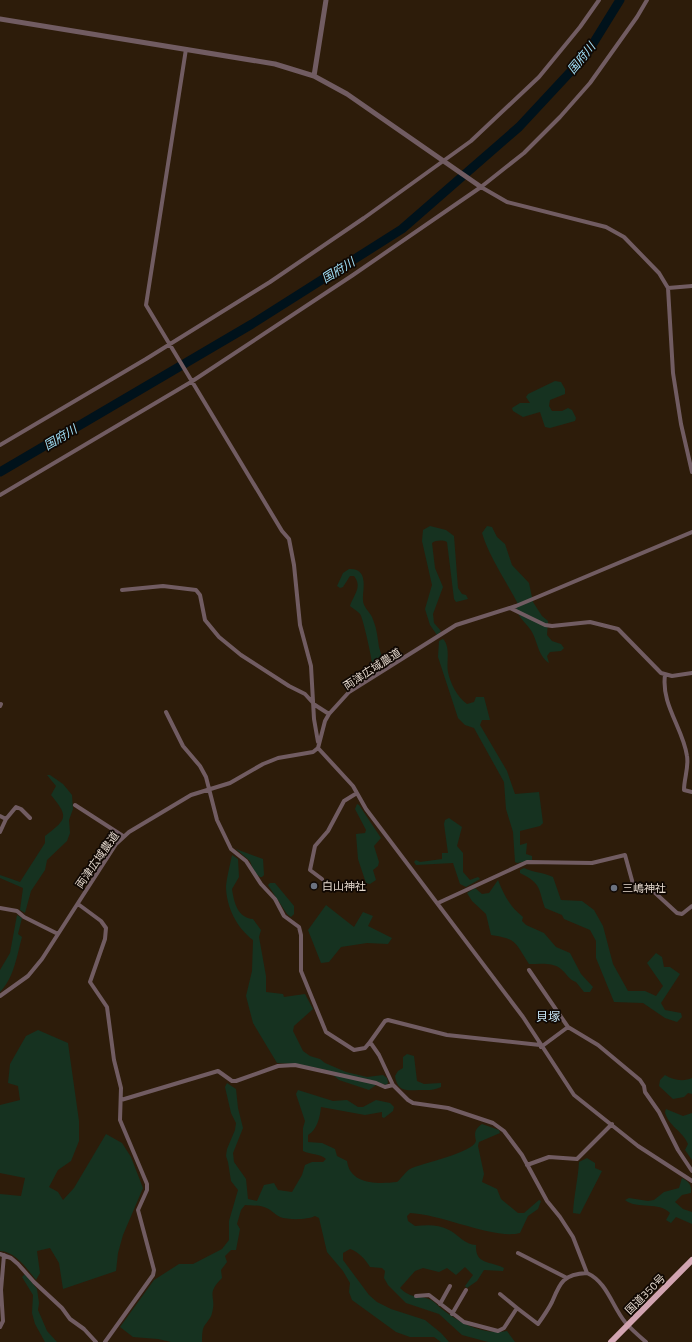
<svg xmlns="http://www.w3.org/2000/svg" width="692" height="1342" viewBox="0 0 692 1342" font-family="'Titillium Web','Noto Sans JP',sans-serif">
	<rect width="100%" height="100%" fill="#2d1c0a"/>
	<!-- green -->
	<path fill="#163220" d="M555 381 561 382 565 389V394L550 400 549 406 552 411H562L568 408 572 410 576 418 575 421 550 428 545 427 540 412 523 417 513 411 512 408 520 403H530L526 397 528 394Z
		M430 526 446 530 454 536 458 588 462 594 466 595 468 599 456 602 454 599 447 542C443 540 436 540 432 543L435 568 443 587 433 614 434 623 441 631 437 635 430 625 425 609 432 585 422 541 423 530Z
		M487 526 492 527 497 537 505 544 512 565 529 583 533 602 542 616 548 621 547 635 552 641 561 644 564 648 561 651 550 652 547 656 549 663C537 655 538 640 530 629 525 622 518 617 516 608L519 606C507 582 490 559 482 533Z
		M349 569C370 568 362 591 363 600 363 607 369 611 372 617 377 629 377 634 379 647 381 654 383 659 383 668L367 680 364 679V673L373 670C373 663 363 617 360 614 358 611 353 609 350 606 353 596 363 587 354 576H350L343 587 340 588 337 586 343 573Z
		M443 639C451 647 446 662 448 672 450 683 458 698 467 704L474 702 476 697H484L490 720H482L480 725 507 771 515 794 539 792 543 823 540 826 520 831V845L527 843 526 854 532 856V860L517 863 515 862 513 832 506 809 504 782 474 728 465 725 458 718 438 657 439 641Z
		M47 775H50L63 784 72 795 73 809 69 820 70 833 67 841 47 860 45 870 31 891 25 913 20 910 23 888 0 878V875L20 882 45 843V836C67 819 69 817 51 795L56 786Z
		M357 804 359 805 381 838 374 846 379 862 378 866 373 870 376 880 370 884 366 883 358 859 356 834 365 833 366 830 355 809Z
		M449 818 462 827 457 846 463 853V872L470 880 478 877 480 879 466 887 460 884 453 863 416 865 414 862 416 860 420 862 442 859V853H448L444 824 445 820Z
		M236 849 263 859 264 875 262 877H260L254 872 250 861Z
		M232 855 238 859 239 877 232 889C234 903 238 918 253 919L261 930 259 937 266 976V992L283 994 284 997 305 994 313 1009 294 1026 293 1031 303 1051 310 1056 320 1059 325 1063 346 1072 367 1077 383 1075 387 1078 388 1083 386 1085 379 1083 369 1090 339 1080 327 1070 297 1064 277 1063 253 1023 246 996 252 971 253 940C237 928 226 907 226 886 227 876 230 865 232 855Z
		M524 868C534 873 543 872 553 877L561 900 582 901 594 910 603 926 613 964 628 991H645L656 996 663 986 647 963 656 953 662 957 664 967H670L680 974 661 1003 665 1010 681 1013 682 1017 677 1022 665 1018 643 1003 614 1002 596 958V941L590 930 564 919 562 915 545 908C538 888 542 884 520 873V870Z
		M498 880C504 895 510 907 523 917L522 921 526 925 544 933 556 947 570 953 581 974 593 987 590 992H584L576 982C569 980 567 974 561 969 553 962 540 964 529 964 515 943 518 939 491 935L486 914 472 901 467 893 475 888 482 894 489 893Z
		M270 883H275L294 906V914L291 917 287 914 268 885Z
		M326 905 354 927 363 912 373 916 368 926 392 938 388 944 367 943 341 947 329 962 321 963 308 930Z
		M17 915 22 918 18 934 22 937C17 955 14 978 0 992V970L10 953Z
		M38 1030 68 1043 79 1121V1141L71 1161 58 1170 49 1187 58 1192 63 1200 74 1188 106 1134 122 1143 131 1157 143 1188 123 1235 118 1253 116 1271 63 1289 59 1263 50 1248 37 1251 40 1273 36 1280C28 1270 15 1251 0 1251V1194L21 1196 25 1178 0 1173V1105L20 1100 18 1086 8 1083 10 1064 26 1036Z
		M407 1054 414 1056 417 1081 424 1084 441 1083V1087C433 1091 427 1090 419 1090 406 1091 397 1091 395 1076L398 1071 403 1068V1057Z
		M665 1075C673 1080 683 1082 692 1078V1094L688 1093 684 1097 673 1099 659 1086 660 1080Z
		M227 1083 236 1089 238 1108 243 1128 233 1153 234 1162 246 1179 248 1199 257 1201 264 1185 274 1183 278 1190 292 1192 302 1175 305 1165 312 1162H323L326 1159C319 1153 311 1155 303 1151V1128L305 1121 296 1094 298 1090 333 1101 347 1100 358 1107H363L376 1100 390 1103 394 1107 393 1111 384 1118 382 1117V1112L365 1115 321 1107C320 1117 317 1130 308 1135V1142L322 1143 335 1149 337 1156 347 1161C350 1185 378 1184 397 1182 401 1179 406 1171 410 1169 422 1163 473 1153 476 1141 474 1132 475 1129 482 1124L499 1130 500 1133 479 1142 478 1146 484 1174 482 1182 497 1189 501 1199 518 1213H524L539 1200 541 1201 538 1209 528 1216 520 1233C495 1240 441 1214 410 1213L407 1216 408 1221 415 1226C427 1225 438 1224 449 1230 459 1235 465 1245 476 1245 475 1265 490 1261 504 1268L503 1271 484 1270 477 1281 467 1288 465 1286 473 1275 465 1267 456 1275 447 1268 439 1272 423 1268 415 1271 400 1288C412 1300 419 1294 431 1300 435 1302 439 1307 443 1310 462 1324 482 1335 507 1331L515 1342H488L462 1335 439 1314 406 1303 388 1285 384 1278 385 1271 382 1268 370 1267C365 1259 359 1252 350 1249L343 1253V1260L369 1295 377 1302 391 1309 425 1320 441 1333 449 1342H441L434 1337H410L396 1332 352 1300 349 1292 350 1283 343 1271 327 1252 319 1218 315 1216C307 1220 288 1220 280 1217 274 1214 271 1209 264 1207 258 1205 251 1206 245 1205L241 1210 237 1224 240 1229 236 1250H231L225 1256 227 1262 221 1270 222 1278C205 1295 217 1295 212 1313 211 1319 205 1323 203 1329 202 1333 202 1338 202 1342H171L158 1339 133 1337 120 1327 154 1280 179 1264H193L222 1249 229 1240V1221L238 1190 231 1181 228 1162 226 1156 227 1149 235 1130 236 1123 231 1113 225 1087Z
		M666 1109 683 1116 692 1113V1160L685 1150 688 1144C683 1131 668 1126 665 1112Z
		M587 1158 595 1163V1168L602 1171 580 1214 573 1213C574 1195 578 1179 579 1162Z
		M682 1178C689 1182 692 1185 691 1193L682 1195 675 1202 683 1209 692 1212V1224L676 1217 671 1223 666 1220 670 1213C659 1201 638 1210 625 1200L629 1198 648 1201 654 1200 664 1192 679 1188Z
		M25 1274 37 1289 39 1303 38 1310 47 1331 57 1342H45L35 1324 32 1313 33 1295 22 1277Z"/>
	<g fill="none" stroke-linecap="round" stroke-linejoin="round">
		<!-- river -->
		<path stroke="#00121b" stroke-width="9" d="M0 472 252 324 402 229 519 127 586 55 620 0"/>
		<!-- minor -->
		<path stroke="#715c62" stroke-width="4" d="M186 49 146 305 282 531 289 539 294 565 300 625 311 666 314 719 318 742
			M481 187 507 202 606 227 624 237 659 273 668 288 673 373 681 424 692 472
			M668 288 692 286
			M0 445 146 359 270 282 364 218 471 141 539 77 580 27 599 0
			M0 495 191 382 353 275 481 187 524 153 560 117 590 83 637 17 647 0
			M122 590 163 586 196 590 200 595 205 620 219 637 241 655 289 686 305 694 315 705 329 714
			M510 608 545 625 552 626 590 622 618 629 661 673 672 676 692 673
			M665 675C661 705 683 728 687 756 689 767 684 779 684 790L692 792
			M0 706 1 704
			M166 712 183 746 200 766 206 777 217 820 231 849 246 861 261 884 275 899 284 916 299 927 301 935V971L326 1032 354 1050 365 1048 370 1042
			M318 748 353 786 366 809 523 1017 574 1095 638 1146 692 1181
			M75 805 123 836
			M0 816 6 819
			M0 832 6 819 16 807 21 809 30 818
			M322 879 310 870 315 846 328 831 344 801 357 793
			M438 903 527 862 592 863 625 855 633 884 637 887 652 890 677 913 682 914 692 906
			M78 904 101 921 106 928 105 939 90 982 107 1007 114 1060 121 1088 120 1120 147 1184V1190L138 1210 154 1270 153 1275 105 1342
			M0 908 17 911 24 917 58 934
			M529 970 568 1027 541 1047
			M0 996 28 976 42 959 116 844 129 832 191 795 230 783 263 764 278 758 313 752 318 748 325 721 329 714 349 692 456 625 516 606 692 532
			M568 1027 598 1045 640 1080 644 1086 645 1092 659 1112 678 1150 692 1171
			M393 1085 379 1055 370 1042 385 1021 388 1020 447 1035 540 1045
			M121 1100 218 1071 232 1081H236L278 1066 295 1065 376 1083 385 1087 393 1085 408 1100 413 1103 448 1108 493 1123 504 1131 522 1155 547 1201 560 1217 573 1237 587 1273C607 1282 612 1306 625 1322 631 1329 639 1336 646 1342
			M527 1165 549 1157 577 1159 612 1124
			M518 1253 567 1278
			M0 1254 11 1258 18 1264 34 1282 62 1308 70 1319 84 1329 96 1342
			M500 1294 517 1308
			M416 1296 429 1295 464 1322 498 1331 504 1328 517 1308 538 1324C543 1317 548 1310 552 1302 560 1283 563 1274 587 1273
			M440 1304 450 1286
			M452 1314 466 1290
			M0 1327 3 1321 1 1290 4 1255"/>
		<!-- tertiary -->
		<path stroke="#715c62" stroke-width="5" d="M0 19 275 64 314 76 347 94 481 187
			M314 76 326 0"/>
		<!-- trunk -->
		<path stroke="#d2a4b1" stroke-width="6" d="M611 1342 692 1260"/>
	</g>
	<!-- markers -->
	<g fill="#6b7280" stroke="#100803" stroke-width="1.5">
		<circle cx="314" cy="886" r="4"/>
		<circle cx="614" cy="888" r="4"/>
	</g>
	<g text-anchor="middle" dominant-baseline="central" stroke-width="3.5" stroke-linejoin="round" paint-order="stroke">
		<!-- street labels -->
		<g font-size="11" fill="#e3d7cc" stroke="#100803">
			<text transform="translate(372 669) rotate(-33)">両津広域農道</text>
			<text transform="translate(97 860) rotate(-55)">両津広域農道</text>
			<text transform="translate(645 1294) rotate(-45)">国道350号</text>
		</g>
		<!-- poi labels -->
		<g font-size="11" fill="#e3d7cc" stroke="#100803" text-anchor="start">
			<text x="322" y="886">白山神社</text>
			<text x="622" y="888">三嶋神社</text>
		</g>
		<!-- water labels -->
		<g font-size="12" font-style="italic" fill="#a2e2fa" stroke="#100803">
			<text transform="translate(581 58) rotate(-51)">国府川</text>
			<text transform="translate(338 270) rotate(-32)">国府川</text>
			<text transform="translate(60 437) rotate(-31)">国府川</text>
		</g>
		<!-- neighbourhood labels -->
		<g font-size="12" fill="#c5e4f4" stroke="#100803">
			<text x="548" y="1016">貝塚</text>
		</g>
	</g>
</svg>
